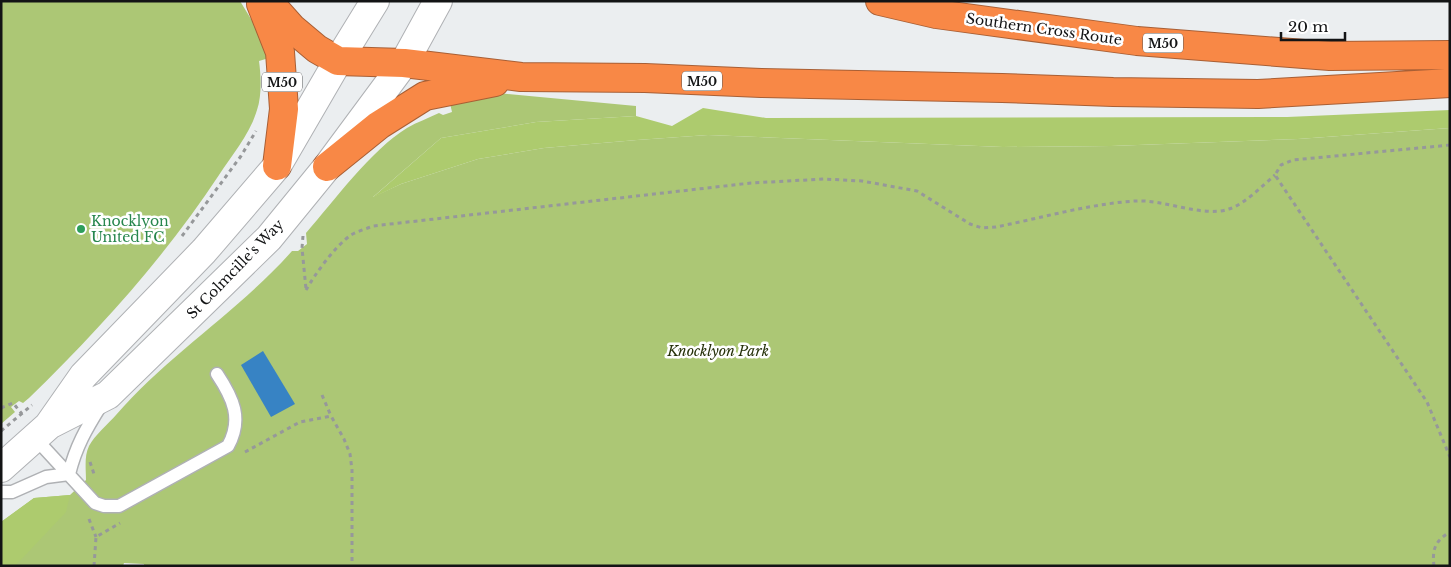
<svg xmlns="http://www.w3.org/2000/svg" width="1451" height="567" viewBox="0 0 1451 567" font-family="'Libre Baskerville',serif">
	<rect width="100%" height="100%" fill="#ebeef0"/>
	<!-- green -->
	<path fill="#acc775" d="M1 1H240L257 29 269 58 259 61C261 76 262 95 257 110 250 134 232 155 219 175 165 257 99 330 29 398L23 403 19 401 11 407 15 412 1 424Z
		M498 93 636 106V116L536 122 441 138 373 197 401 184 478 159 544 148 637 140 708 135 1003 147 1111 146 1298 139 1450 128V566H144V564L124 563 123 566H1V522L34 498 70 495 86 480C86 470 84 456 89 446 94 436 109 423 116 415 169 354 239 311 292 251H298L307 244 306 233C334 201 371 150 407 128 417 122 429 118 439 113L443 115 452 112 449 99Z"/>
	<!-- forest -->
	<path fill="#adcb6e" d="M703 108 766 118 1287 117 1450 110V128L1298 139 1111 146 1003 147 708 135 637 140 544 148 478 159 401 184 372 198 441 138 536 122 636 116 672 126Z
		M70 495 66 512 15 566H1V522L34 498Z"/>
	<!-- building -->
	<path fill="#3783c4" d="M263 351 295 404 271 417 241 365Z"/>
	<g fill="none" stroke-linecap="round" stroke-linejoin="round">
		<!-- lane casing -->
		<g stroke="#afb1b4" stroke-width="15">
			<path id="lane" d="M35 438 95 503 104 506H119L228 446C243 419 233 398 217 374
				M69 474C76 446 86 429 101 405
				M1 492H12L46 477 69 474"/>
		</g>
		<!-- secondary casing -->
		<g stroke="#afb1b4" stroke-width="30">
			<path id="secondary" d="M51 424 108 395 269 238 327 167 404 63 438 1
				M1 468 48 426 83 376 204 251 277 166 338 61 375 1"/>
		</g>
		<!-- highway casing -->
		<g stroke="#a85f35" stroke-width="30">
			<path id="highway" d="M268 1 292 28 317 49 338 61 404 63 521 77 645 78 761 83 1002 88 1113 92 1258 94 1450 83
				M880 1 936 14 1137 41 1330 56 1450 55
				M261 4 280 52 284 109 277 166
				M327 167 379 125 425 96 495 82"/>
		</g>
		<!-- path -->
		<path stroke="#96989a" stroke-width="3" stroke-dasharray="4 4" stroke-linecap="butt" d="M1450 145 1293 160 1281 165 1275 175 1427 402 1450 457
			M182 236 241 156 256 131
			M303 236 302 248 306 289
			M306 290C315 274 336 245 351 235 358 231 366 229 373 226L751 183 824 179 862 181 917 191 970 224 982 228 996 227C1041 218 1089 204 1135 201 1164 199 1203 218 1229 209 1245 204 1262 186 1275 175
			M322 395 331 416
			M1 408 13 403 22 414
			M1 431 32 405
			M245 452 300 422 331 416 344 439 350 454 352 470V566
			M90 462 95 477
			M89 519 96 537
			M94 566 96 537 120 523
			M1434 566C1432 549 1435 541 1450 532"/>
		<!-- lane -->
		<use href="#lane" stroke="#fff" stroke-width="12"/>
		<!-- secondary -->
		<use href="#secondary" stroke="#fff" stroke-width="28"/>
		<!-- highway -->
		<use href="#highway" stroke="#f88846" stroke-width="28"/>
	</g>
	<!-- markers -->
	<circle fill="#2e9e5b" stroke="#fff" stroke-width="2" cx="81" cy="229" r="5"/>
	<g text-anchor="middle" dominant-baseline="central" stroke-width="5" stroke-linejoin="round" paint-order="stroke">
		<!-- shield labels -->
		<g fill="#fff" stroke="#5a5a5b" stroke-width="1">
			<rect x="1143" y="33.5" width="40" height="19" rx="4"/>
			<rect x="682" y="71.5" width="40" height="19" rx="4"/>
			<rect x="262" y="72.5" width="40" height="19" rx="4"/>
		</g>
		<g font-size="12" font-weight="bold" fill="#131415">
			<text x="1163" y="43">M50</text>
			<text x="702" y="81">M50</text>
			<text x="282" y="82">M50</text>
		</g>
		<!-- street labels -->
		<g font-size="14" fill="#131415" stroke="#fff">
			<text transform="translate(1044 29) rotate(8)">Southern Cross Route</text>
			<text transform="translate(235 269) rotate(-46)">St Colmcille's Way</text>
		</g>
		<!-- leisure labels -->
		<g font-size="14" fill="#27864d" stroke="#fff" text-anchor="start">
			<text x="91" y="221">Knocklyon<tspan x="91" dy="16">United FC</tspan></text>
		</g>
		<!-- park labels -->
		<g font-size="14" font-style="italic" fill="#27320b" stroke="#fff">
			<text x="718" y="351">Knocklyon Park</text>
		</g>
	</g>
	<!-- border -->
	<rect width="1451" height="567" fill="none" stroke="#131415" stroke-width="5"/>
	<!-- scale -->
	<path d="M1281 32v8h64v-8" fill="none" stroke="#131415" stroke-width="2.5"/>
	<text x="1288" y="32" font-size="15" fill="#131415" stroke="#ffffff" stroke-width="4" paint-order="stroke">20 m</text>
</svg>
